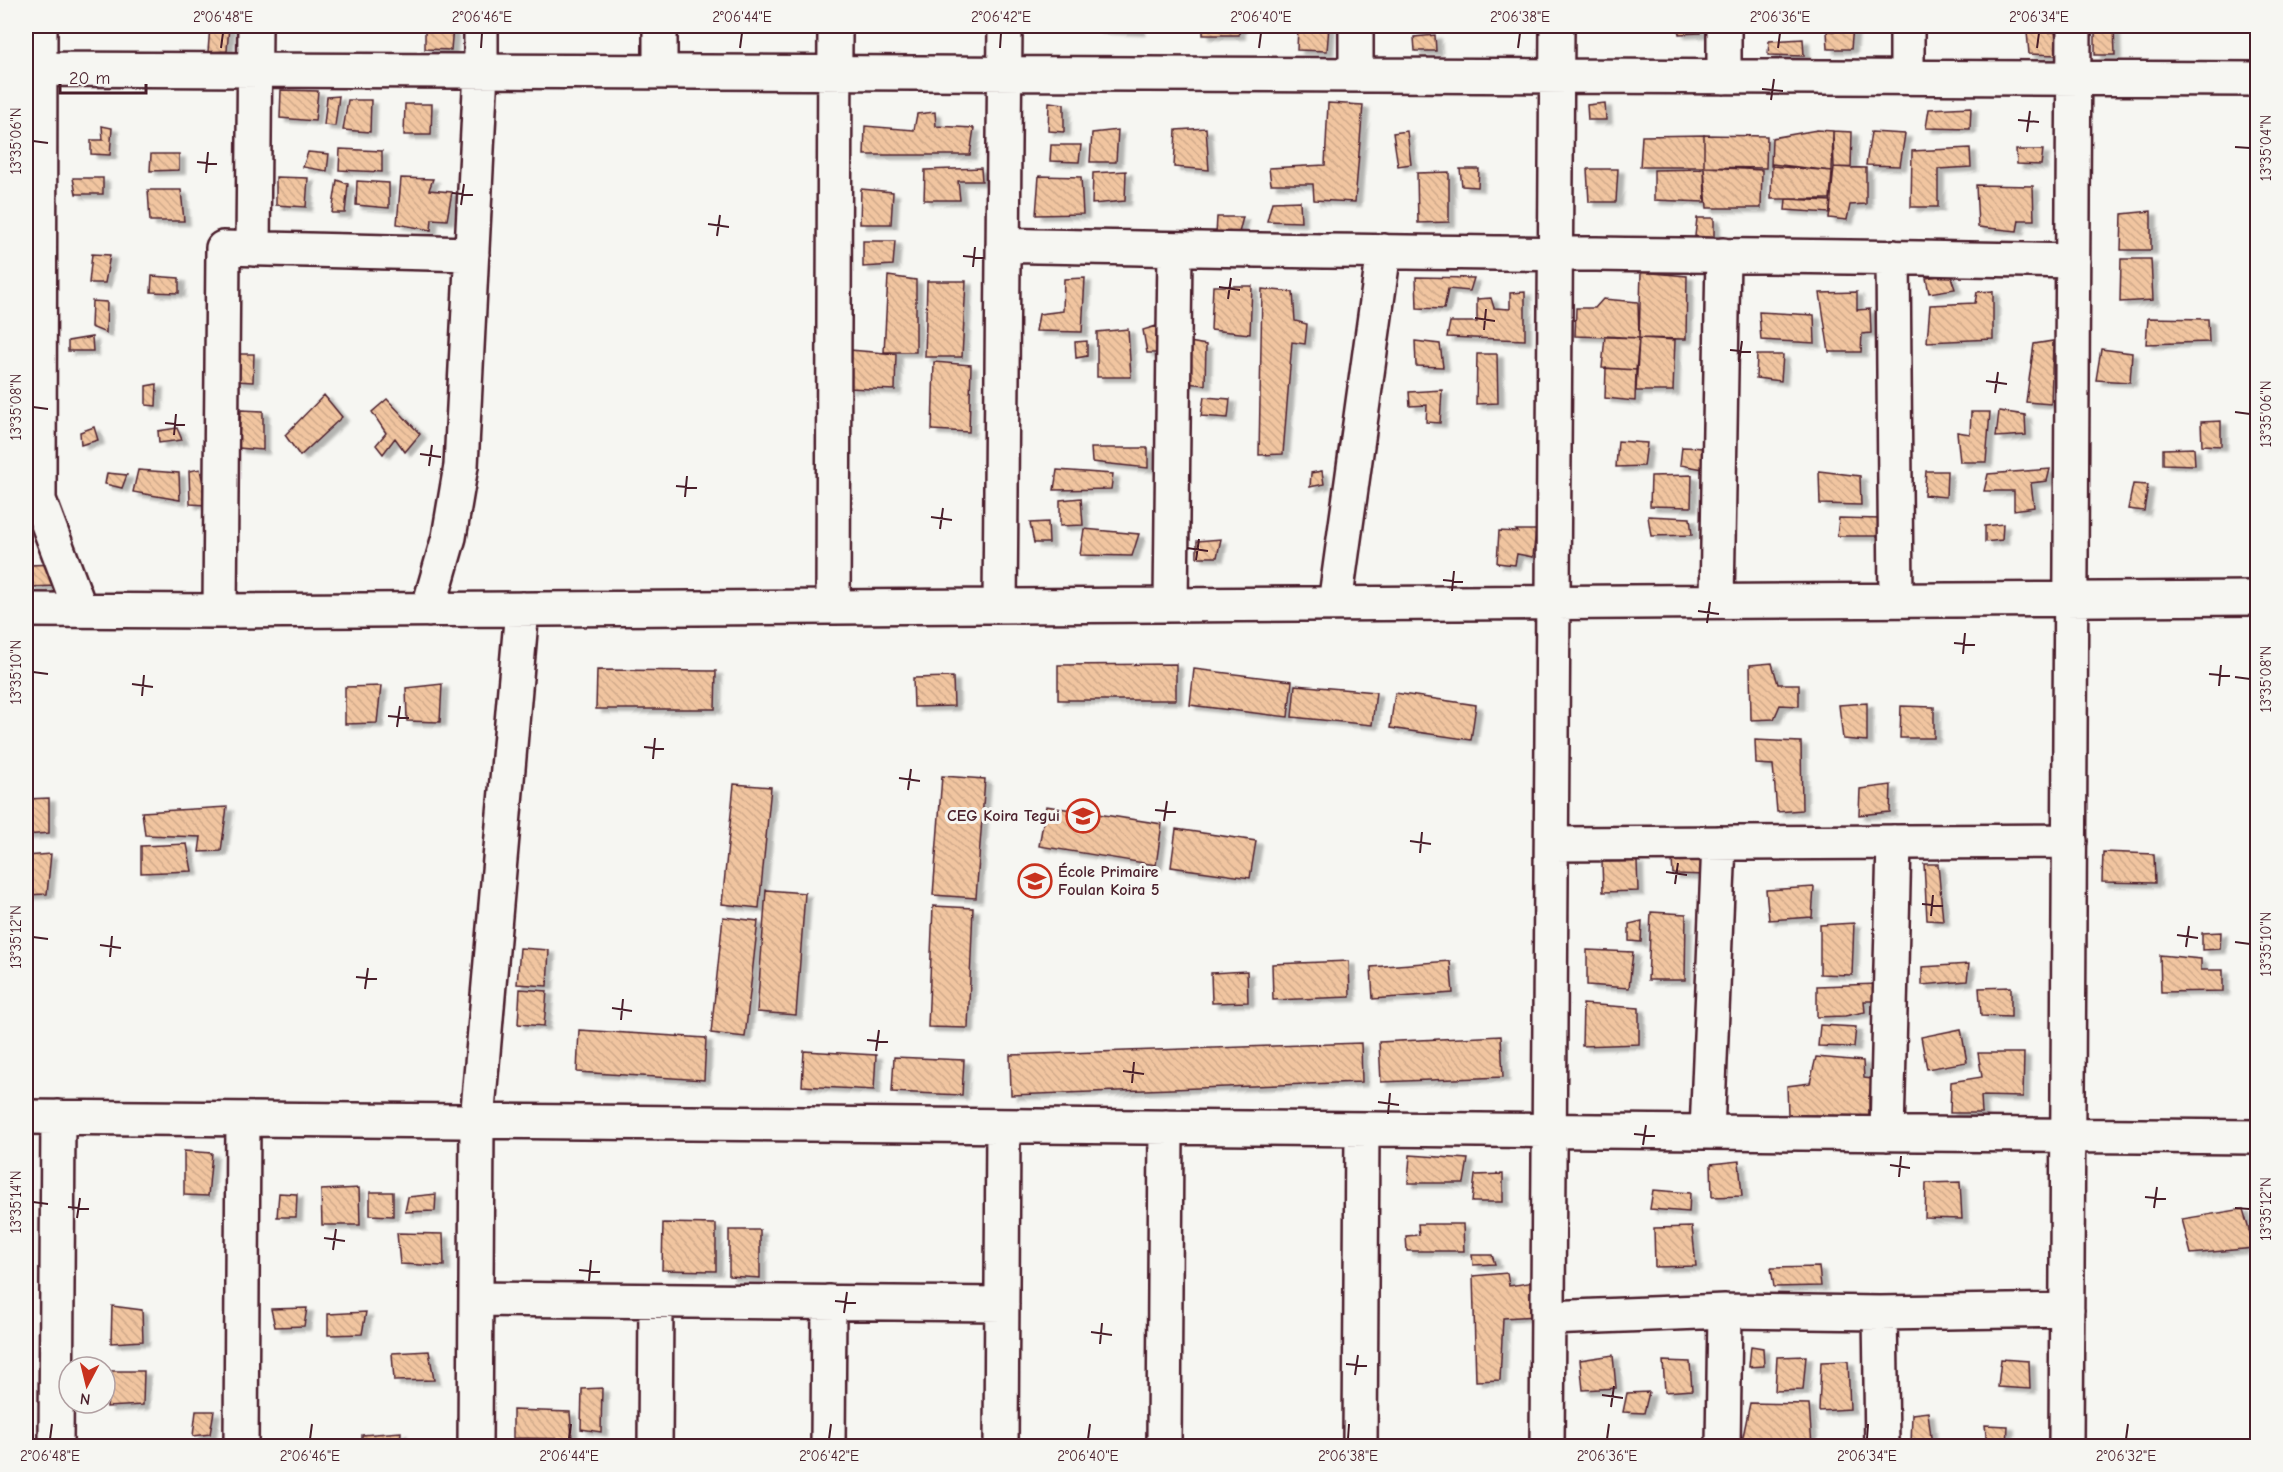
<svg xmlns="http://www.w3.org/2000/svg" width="2283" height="1472" viewBox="0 0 2283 1472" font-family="'Comic Neue',sans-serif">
	<defs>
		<pattern id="building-back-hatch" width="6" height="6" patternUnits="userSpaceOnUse" patternTransform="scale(1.5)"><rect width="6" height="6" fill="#f1c5a0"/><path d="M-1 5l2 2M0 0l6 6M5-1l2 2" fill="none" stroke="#d0a98a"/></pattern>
		<filter id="shadow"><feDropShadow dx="6" dy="4" stdDeviation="1.5" flood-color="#0004"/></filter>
	</defs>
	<rect width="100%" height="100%" fill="#f6f6f2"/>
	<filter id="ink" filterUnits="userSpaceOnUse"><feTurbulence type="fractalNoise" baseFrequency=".0167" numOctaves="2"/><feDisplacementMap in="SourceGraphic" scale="12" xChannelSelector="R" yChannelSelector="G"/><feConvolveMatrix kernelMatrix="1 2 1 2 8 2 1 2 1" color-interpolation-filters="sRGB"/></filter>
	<g filter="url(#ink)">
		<!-- building -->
		<path fill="url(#building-back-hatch)" stroke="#4a1f2b" stroke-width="1.5" filter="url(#shadow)" d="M210 26H229L227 51 208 52Z
			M425 26H453L451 50 425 49Z
			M1096 26H1139V31L1096 29Z
			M1203 26H1239V35H1203Z
			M1298 26H1329L1327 51 1297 50Z
			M1678 26H1700V33L1679 34Z
			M1840 26H1853L1851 49H1828L1827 31H1839Z
			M2095 26H2114L2115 55H2095Z
			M2027 32H2055L2058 55 2029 54Z
			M1435 35 1436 51H1415L1414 37Z
			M1803 39 1804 56 1768 55 1769 41Z
			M281 90 318 91 315 121 280 118Z
			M339 96 335 126 324 125 327 97Z
			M348 100H371L370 132 343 130Z
			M1049 102 1064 104V132L1048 131Z
			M1328 103 1363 105 1355 202 1314 200 1313 184H1271L1269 168 1325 165Z
			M1605 103 1606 120H1588L1587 105Z
			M405 104H432L431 135H404Z
			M1971 107 1970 129 1926 128 1929 109Z
			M935 112 936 126 974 128 970 155H864L865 126 914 130 917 114Z
			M102 126 112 128 110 155 91 154V140H103Z
			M1206 128 1209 170 1174 167 1176 130Z
			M1118 130 1116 162H1090L1092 133Z
			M1817 130 1833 131 1832 171 1771 166 1772 138Z
			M1407 131 1411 164 1398 166 1393 133Z
			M1833 131 1852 132 1851 168 1834 167Z
			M1871 132 1905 134 1900 166 1866 165Z
			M1704 135 1767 136 1766 168 1704 167Z
			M1704 135V167H1640L1642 136Z
			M1051 145H1081L1079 162 1050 161Z
			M1970 148 1971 167 1938 169V207H1911L1912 151Z
			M340 149 382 151V172L339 170Z
			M2016 150H2043L2041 165 2017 164Z
			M308 152 329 154 327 171 303 167Z
			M151 154H179V170L150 171Z
			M1772 164 1832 171 1830 199H1771Z
			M1704 167 1762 170 1761 208H1707Z
			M1834 167 1866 168V204L1850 205 1847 220 1829 218Z
			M981 168 982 181H958L960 200H924L925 170Z
			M1460 169H1479L1478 187 1462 186Z
			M1587 169H1618L1616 202H1589Z
			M1704 169 1705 202 1654 200V170Z
			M1126 171 1125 201 1092 204 1093 173Z
			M1449 172V222L1418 223 1417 173Z
			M1039 176 1081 177 1083 214 1036 215Z
			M276 177 308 178 306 207 276 205Z
			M73 178H103V194H76Z
			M401 178 433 179 429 190 452 192 447 220 432 219 431 230 397 224Z
			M337 180 348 184 345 213H332Z
			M357 181 389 183V208L356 205Z
			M1976 185 2033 186 2034 220H2019L2017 231 1978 227Z
			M861 189 893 192 891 224H860Z
			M148 190H181L184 221H150Z
			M1786 199 1831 201 1830 213 1785 210Z
			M1300 201 1301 222 1267 221 1272 202Z
			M2151 211V250H2121L2122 214Z
			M1217 217H1243L1238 237 1216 235Z
			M1697 218H1714V238L1695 236Z
			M863 241H895L893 265 863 267Z
			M92 254 110 255 105 283H89Z
			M2121 259H2151L2153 300 2120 302Z
			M1641 272 1687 276 1686 339 1639 338Z
			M1950 274 1955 289 1929 293 1926 278Z
			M152 276 179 278V293L151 292Z
			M888 276 916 280V352H884Z
			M1416 277 1474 278 1470 291 1448 289 1444 309 1417 308Z
			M1085 278 1082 332 1036 331 1039 314 1063 311 1064 279Z
			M927 281H966L962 357H925Z
			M1213 286H1252L1250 334 1211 330Z
			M1262 289 1293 292 1295 321 1307 324 1305 344 1292 342 1283 454 1259 455Z
			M1993 291V339L1927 342 1930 305 1975 303 1977 292Z
			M1525 292V340L1447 337 1450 322H1477V299L1491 298 1494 308 1510 309V293Z
			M1857 292V310L1870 309 1871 333 1862 334 1861 352H1829L1820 293Z
			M1603 299 1638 302 1639 338 1575 336 1576 308H1595Z
			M92 301 107 302 106 333 91 327Z
			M1759 312 1814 315 1815 343 1761 340Z
			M2148 318 2208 319 2209 342 2146 344Z
			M1156 326 1158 353H1147L1143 330Z
			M1128 329 1131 377H1097V332Z
			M1605 336 1639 338 1636 370 1602 368Z
			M92 337 93 351H68V341Z
			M1639 338 1675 340 1673 391H1636Z
			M1178 340 1206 345 1205 385 1176 382Z
			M1087 341V356L1076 358 1075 342Z
			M1415 341 1440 344 1443 367 1416 366Z
			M2053 341 2051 404 2026 402 2034 344Z
			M2101 349 2132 353 2130 382 2096 380Z
			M850 350 896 354 895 390 848 388Z
			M235 354H254L253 382 236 381Z
			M1477 354H1497L1498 403 1476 404Z
			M1757 355H1783L1781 381 1756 378Z
			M934 362 971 365 969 432 932 430Z
			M1606 368 1636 370 1635 401 1605 398Z
			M157 384 156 406 146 405V386Z
			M1442 390 1440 423 1426 422 1427 405 1410 406 1409 392Z
			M324 395 342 417 300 456 285 435Z
			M1204 397 1230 399 1228 418 1201 416Z
			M387 399 420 434 405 452 395 438 383 454 376 445 386 433 372 412Z
			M241 410 263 411V450L238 448Z
			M1999 411 2025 415 2026 435 1996 437Z
			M1971 412H1990L1986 462H1960L1957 432 1970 434Z
			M2221 421V446L2202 445 2201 422Z
			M94 427 98 440 81 445 80 432Z
			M177 428 182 440 159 443 158 431Z
			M1618 441 1647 443 1644 466 1616 467Z
			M1682 447 1710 448V470L1680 465Z
			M1091 448H1148V468L1092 462Z
			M2194 448 2195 465 2163 464V449Z
			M200 469 207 505 190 504 189 471Z
			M2050 469 2047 481 2031 483 2034 507 2014 510V491H1984L1988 474Z
			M138 470 179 473 180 500 133 492Z
			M1057 470 1113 474 1111 489 1054 490Z
			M1322 471 1324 484 1310 487 1311 473Z
			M1819 471 1860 476 1861 505 1820 504Z
			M1926 471H1947L1946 497 1924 495Z
			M107 473 127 475 122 488 105 484Z
			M1692 475 1691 507 1650 506 1651 476Z
			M2133 484 2148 485 2144 511 2128 509Z
			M1081 498 1083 525 1060 526V500Z
			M1648 516 1690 518 1692 535 1651 536Z
			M1839 518 1881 519 1882 536H1837Z
			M1048 522 1049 543H1034L1030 523Z
			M2003 524 2002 540 1985 542V526Z
			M1084 529 1139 534 1132 556 1080 555Z
			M1516 530H1536L1533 557 1517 554 1515 565 1497 563 1499 531 1518 532Z
			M1221 539 1217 557H1197V541Z
			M56 564V586L30 587 29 565Z
			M1772 663 1778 684H1799V706L1780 705 1774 719 1751 720 1750 665Z
			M1176 664V700H1058V665Z
			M1194 669 1292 681 1288 717 1190 705Z
			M597 670 716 671 715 709H596Z
			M953 677 954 706 914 707 913 678Z
			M442 684 440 722 407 721 406 688Z
			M1295 685 1376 692 1372 725 1292 717Z
			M381 686 377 723 345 724V687Z
			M1395 693 1476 705 1471 740 1390 728Z
			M1867 703V741L1843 739 1839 705Z
			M1901 706 1934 707V738H1900Z
			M1755 740 1801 742 1802 810 1777 812 1773 765 1756 764Z
			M942 776 985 779 976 898 933 895Z
			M734 784 771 787 759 908 722 904Z
			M1891 785 1890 812 1859 815 1860 789Z
			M49 798V833L26 835V799Z
			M1046 806 1162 824 1156 865 1039 846Z
			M227 807 221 851 199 852 201 837 145 835 142 812Z
			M1176 829 1256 841 1250 878 1171 867Z
			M187 844 192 871 141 873V846Z
			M2103 852 2154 854 2155 883 2102 882Z
			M51 854 47 894 26 895V856Z
			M1703 859 1707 875 1673 874 1672 860Z
			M1637 861 1638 891 1603 892 1602 862Z
			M1924 864H1938L1943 921 1927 920Z
			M1814 887 1812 917 1769 920 1766 890Z
			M766 890 805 893 796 1015 757 1012Z
			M933 906 973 908 968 1028 928 1027Z
			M1651 912 1686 914 1685 980H1648Z
			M723 917 758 921 745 1037 711 1033Z
			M1642 921 1641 942 1629 941V924Z
			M1854 923 1852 975 1820 974V925Z
			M2221 932 2220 949 2202 950V933Z
			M520 948 549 950 547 986 517 984Z
			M1587 950 1633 952 1629 988 1587 985Z
			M2160 955 2201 959V970H2223V991L2161 992Z
			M1349 961 1350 997 1273 1000 1272 964Z
			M1450 961 1453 993 1373 999 1371 967Z
			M1969 964 1967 981 1922 985V967Z
			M1247 971 1248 1002 1212 1003 1211 973Z
			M1878 984 1876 1001H1864L1865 1012 1845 1016 1817 1017V986Z
			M2011 987V1017L1981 1016 1979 988Z
			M520 989 547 991 544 1026 518 1024Z
			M1583 1004 1639 1008V1044L1582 1046Z
			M1820 1025 1856 1027 1854 1047 1818 1046Z
			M1961 1029 1967 1062 1927 1069 1921 1037Z
			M579 1030 706 1038 704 1080 577 1072Z
			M1501 1036 1503 1077 1381 1082 1379 1042Z
			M1361 1043 1362 1082 1011 1095 1010 1055Z
			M804 1051 876 1055 874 1090 802 1086Z
			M1978 1053H2024L2023 1097 1981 1096 1982 1113H1950L1951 1082 1982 1077Z
			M894 1057 964 1060 962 1095 892 1092Z
			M1816 1057 1863 1061 1864 1078 1881 1080 1880 1095 1869 1096V1116L1788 1115 1787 1086 1810 1083Z
			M184 1151 212 1153 208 1196 184 1195Z
			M1410 1155 1468 1159 1464 1183H1408Z
			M1739 1161 1742 1196 1712 1197 1711 1164Z
			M1503 1174V1202H1472L1475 1175Z
			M1960 1182 1962 1219 1925 1218 1926 1183Z
			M359 1188 360 1225H322L321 1190Z
			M1653 1190 1690 1193 1689 1212 1650 1209Z
			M370 1192H393V1216L370 1215Z
			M279 1193 297 1194 296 1217H277Z
			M436 1194 435 1211 405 1212 408 1197Z
			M2243 1209 2254 1248 2191 1254 2182 1219Z
			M663 1223 716 1224V1271L662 1270Z
			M1418 1224H1463L1464 1251H1407L1406 1236 1419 1235Z
			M1692 1227 1696 1266 1655 1267 1654 1228Z
			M729 1230H760V1278L729 1276Z
			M397 1233 443 1234 444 1266 400 1264Z
			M1472 1255H1492L1495 1264 1473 1265Z
			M1819 1267 1821 1286 1774 1287 1771 1268Z
			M1507 1273 1509 1286 1534 1282 1537 1316 1503 1318 1500 1380 1476 1381 1473 1276Z
			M112 1306 142 1310 143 1341 111 1343Z
			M307 1308 304 1326 275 1327 271 1309Z
			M366 1312 362 1334 328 1335V1314Z
			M1751 1346 1763 1348 1764 1366 1749 1367Z
			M429 1351 434 1380 394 1381 392 1353Z
			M1613 1355 1616 1388 1583 1390 1580 1360Z
			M1806 1356 1803 1390 1775 1391 1777 1357Z
			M2001 1359 2029 1361 2030 1389 1998 1387Z
			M1663 1361 1690 1362 1692 1390 1665 1392Z
			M1848 1361 1850 1409 1819 1411 1821 1362Z
			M109 1371H144L143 1405 107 1407Z
			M602 1388 601 1432 581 1429 582 1389Z
			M1649 1392 1644 1413 1623 1412 1627 1393Z
			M1750 1403 1809 1404 1812 1446H1741Z
			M513 1410 570 1412 572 1439 513 1438Z
			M196 1411H214L210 1434 193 1436Z
			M1928 1412 1932 1446H1911L1912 1414Z
			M1985 1425 2008 1426 2007 1446H1987Z
			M401 1432 400 1446H362V1435Z"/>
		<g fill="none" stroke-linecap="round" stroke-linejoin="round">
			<!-- minor casing -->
			<g stroke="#4a1f2b" stroke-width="38">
				<path id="minor" d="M40 26 39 500 80 609
					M660 26V72
					M26 69 2258 79
					M1356 75V26
					M1724 77V26
					M1907 77V26
					M1003 245C1359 254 1716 253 2073 261
					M253 249 255 26
					M1893 257 1896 600
					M1717 601 1723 255
					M1335 604 1384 251
					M1171 605 1175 249
					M1000 606 1005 26
					M833 607 835 26
					M26 610 220 611 2258 598
					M428 610 449 537 461 466 481 71V26
					M220 611 223 248 472 254
					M1552 844 2070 841
					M26 1117 2258 1137
					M1707 1132 1719 843
					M1887 1134 1894 842
					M476 1299 1002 1304
					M1880 1313 1882 1446
					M1548 1318 1725 1311 1880 1313 2067 1310
					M56 1446 58 1117
					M241 1446 243 1119
					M475 1446 477 1121 522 609
					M655 1446 656 1301
					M828 1446 829 1302
					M1001 1446 1003 1126
					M1164 1446 1166 1127
					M1360 1446 1362 1129
					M1547 1446 1557 26
					M1723 1446 1725 1311
					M2066 1446 2074 26"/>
			</g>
			<!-- minor -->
			<use href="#minor" stroke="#f6f6f2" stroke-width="33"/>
		</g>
	</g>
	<!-- ticks -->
	<path fill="none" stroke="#4a1f2b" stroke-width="2" d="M221 48 223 33M481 48 482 33M740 48 742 33M1000 48 1001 33M1259 48 1261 33M1518 48 1520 33M1778 48 1780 33M2037 48 2039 33M1762 89 1783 91M1771 100 1774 79M2018 120 2039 122M2027 132 2030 111M33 141 48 143M2235 147 2250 148M197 162 217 164M206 173 208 152M452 193 473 195M461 205 464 184M708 224 729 227M717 236 720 215M963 256 984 258M973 267 975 247M1219 287 1240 290M1228 299 1231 278M1475 318 1495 321M1484 330 1486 309M1730 350 1751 352M1739 362 1742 341M1986 381 2007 384M1995 393 1998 372M33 407 48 409M2235 412 2250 414M165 423 185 425M174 435 176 414M420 454 441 457M429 466 432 445M676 486 697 488M685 497 687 476M931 517 952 520M940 529 943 508M1187 548 1208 551M1196 560 1199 539M1443 580 1463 582M1452 591 1454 571M1698 611 1719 614M1707 623 1710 602M1954 643 1975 645M1963 654 1965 633M33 672 48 674M2209 674 2230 676M2235 677 2250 679M132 684 153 687M2219 686 2221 665M142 696 144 675M388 716 409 718M397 727 400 706M644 747 664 749M653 759 655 738M899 778 920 781M908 790 911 769M1155 810 1176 812M1164 821 1167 801M1410 841 1431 844M1420 853 1422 832M1666 872 1687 875M1675 884 1678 863M1922 904 1943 906M1931 916 1933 895M2177 935 2198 938M33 937 48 939M2235 942 2250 944M100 945 121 948M2186 947 2189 926M110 957 112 936M356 977 377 979M365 989 368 968M612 1008 632 1011M621 1020 623 999M867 1040 888 1042M876 1051 879 1030M1123 1071 1144 1074M1132 1083 1134 1062M1378 1102 1399 1105M1388 1114 1390 1093M1634 1134 1655 1136M1643 1145 1646 1125M1890 1165 1910 1168M1899 1177 1901 1156M2145 1197 2166 1199M33 1202 48 1204M68 1207 89 1209M2154 1208 2157 1187M2235 1208 2250 1209M77 1218 80 1198M324 1238 345 1241M333 1250 336 1229M579 1270 600 1272M589 1281 591 1260M835 1301 856 1303M844 1313 847 1292M1091 1332 1112 1335M1100 1344 1102 1323M1346 1364 1367 1366M1355 1375 1358 1355M1602 1395 1623 1398M1611 1407 1614 1386M50 1439 52 1424M310 1439 312 1424M569 1439 571 1424M829 1439 831 1424M1088 1439 1090 1424M1348 1439 1349 1424M1607 1439 1609 1424M1867 1439 1868 1424M2126 1439 2128 1424"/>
	<!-- icons -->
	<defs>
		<g id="school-ring" transform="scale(1.725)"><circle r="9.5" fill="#f6f6f2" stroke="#c8321e" stroke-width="1.5"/><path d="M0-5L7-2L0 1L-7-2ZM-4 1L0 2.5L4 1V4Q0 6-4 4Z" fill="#c8321e"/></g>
	</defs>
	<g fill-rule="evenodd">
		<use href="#school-ring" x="1083" y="816"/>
		<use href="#school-ring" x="1035" y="881"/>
	</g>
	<g text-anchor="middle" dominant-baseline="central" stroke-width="6" stroke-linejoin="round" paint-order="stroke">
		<!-- poi labels -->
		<g font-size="16" font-weight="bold" fill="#4a1f2b" stroke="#f6f6f2" text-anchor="end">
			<text x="1060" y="816">CEG Koira Tegui</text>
			<text x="1058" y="872" text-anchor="start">École Primaire<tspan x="1058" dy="18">Foulan Koira 5</tspan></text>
		</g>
	</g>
	<!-- margin -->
	<rect width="2283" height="1472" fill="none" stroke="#f6f6f2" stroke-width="66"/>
	<!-- north arrow -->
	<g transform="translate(87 1385) rotate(187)"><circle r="28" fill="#f6f6f2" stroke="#b1a0a2" stroke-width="1.5"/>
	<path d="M0-4.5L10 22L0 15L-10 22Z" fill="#c8321e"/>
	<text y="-9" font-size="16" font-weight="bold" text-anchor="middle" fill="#4a1f2b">N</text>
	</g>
	<!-- scale -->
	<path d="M60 84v9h86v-9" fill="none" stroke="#4a1f2b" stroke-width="3"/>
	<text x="69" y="84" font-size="18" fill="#4a1f2b" stroke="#f6f6f2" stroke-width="4.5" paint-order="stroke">20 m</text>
	<rect x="33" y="33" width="2217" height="1406" fill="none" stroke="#4a1f2b" stroke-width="2"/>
	<g font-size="15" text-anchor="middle" fill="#4a1f2b">
		<text x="223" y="22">2°06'48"E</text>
		<text x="482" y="22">2°06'46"E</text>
		<text x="742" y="22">2°06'44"E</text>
		<text x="1001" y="22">2°06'42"E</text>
		<text x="1261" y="22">2°06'40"E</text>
		<text x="1520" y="22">2°06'38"E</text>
		<text x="1780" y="22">2°06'36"E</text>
		<text x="2039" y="22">2°06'34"E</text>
		<text transform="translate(16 141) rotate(-90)" y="5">13°35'06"N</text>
		<text transform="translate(2266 148) rotate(-90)" y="5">13°35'04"N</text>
		<text transform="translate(16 407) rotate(-90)" y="5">13°35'08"N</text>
		<text transform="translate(2266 414) rotate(-90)" y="5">13°35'06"N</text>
		<text transform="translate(16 672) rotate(-90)" y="5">13°35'10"N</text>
		<text transform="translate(2266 679) rotate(-90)" y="5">13°35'08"N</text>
		<text transform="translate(16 937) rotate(-90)" y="5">13°35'12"N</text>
		<text transform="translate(2266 944) rotate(-90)" y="5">13°35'10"N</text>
		<text transform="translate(16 1202) rotate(-90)" y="5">13°35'14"N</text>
		<text transform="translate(2266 1209) rotate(-90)" y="5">13°35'12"N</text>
		<text x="50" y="1461">2°06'48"E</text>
		<text x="310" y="1461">2°06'46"E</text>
		<text x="569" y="1461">2°06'44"E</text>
		<text x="829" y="1461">2°06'42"E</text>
		<text x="1088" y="1461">2°06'40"E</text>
		<text x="1348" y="1461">2°06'38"E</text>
		<text x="1607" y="1461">2°06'36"E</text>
		<text x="1867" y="1461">2°06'34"E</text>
		<text x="2126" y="1461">2°06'32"E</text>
	</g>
</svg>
